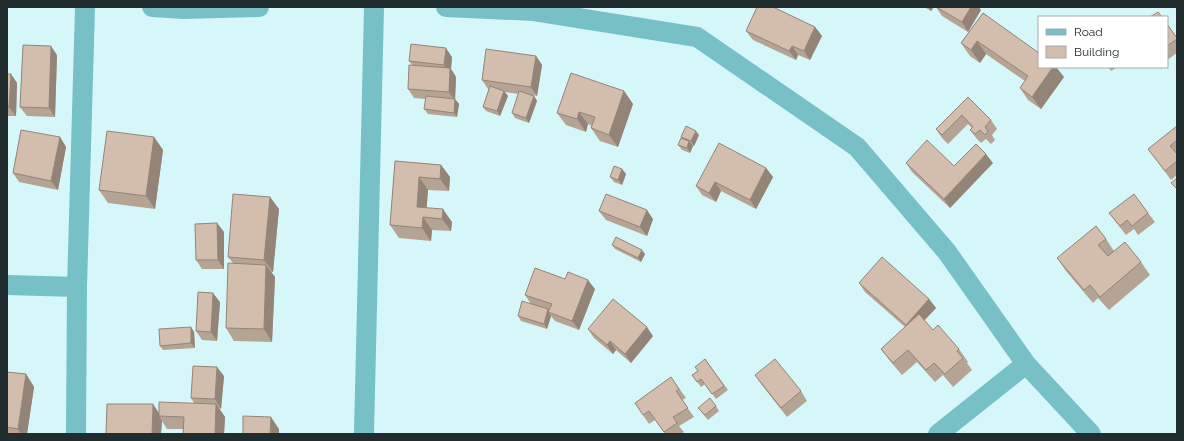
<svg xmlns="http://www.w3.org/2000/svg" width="1184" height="441" viewBox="0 0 1184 441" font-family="Raleway,sans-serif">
	<rect width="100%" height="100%" fill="#d6f7f9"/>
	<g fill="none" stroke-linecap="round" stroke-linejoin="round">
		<!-- street -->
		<path stroke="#77c0c5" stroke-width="20" d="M152 7 184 9 259 7
			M446 7 534 11 697 37 857 147 947 252 1026 364 1091 434
			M7 285 77 287
			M76 434 77 287 85 7
			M364 434 374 7
			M938 434 1026 364"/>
	</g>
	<!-- wall -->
	<path fill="#b5a394" d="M924 7H934L931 11Z
		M936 7 981 10 968 32 942 16Z
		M983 13 1039 67H1056L1064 77 1041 109 1028 100 1020 88 1025 81 986 54 980 63 970 56 961 43Z
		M1167 24 1177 38V53L1167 60Z
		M815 27 822 36 810 60 798 55 796 60 753 40 746 31Z
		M57 55 55 117 27 116 20 107Z
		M536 56 542 65 537 96 532 95 534 96 537 101 529 123 515 118 512 113 519 94 505 92 508 96 500 116 486 111 483 107 489 90 488 89 482 80Z
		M452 57 451 69 456 77 455 99 459 104 457 117 428 114 424 109 426 99 414 98 408 89 412 65 409 61Z
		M1108 67H1118L1111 71Z
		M7 74H11L17 83 16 116H7Z
		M624 91 633 104 618 147 600 141 591 128 592 126 588 124 586 132 566 125 557 113Z
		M968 97 991 120 997 129 992 135 995 140 991 144 986 139 981 143 977 139 970 130 972 128 968 124 948 144 942 138 936 129Z
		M1177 126V175L1171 180 1148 149Z
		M699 135 694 146 692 145 693 146 690 153 682 150 678 145 683 139 681 137Z
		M60 137 66 147 58 190 19 182 13 173Z
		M154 137 163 150 155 209 108 203 99 190Z
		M395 161 441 165 450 177 449 191 428 190 426 208 452 222 451 231 432 230 431 241 399 238 390 225Z
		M906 163 954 166 993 163 950 208 912 172Z
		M766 168 773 177 756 209 721 191 716 202 702 195 696 186Z
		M622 169 626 174 622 185 614 182 610 177Z
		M270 197 279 209 273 272H271L275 277 272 342 234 341 226 328 233 263 228 257Z
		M599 211 653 219 647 236 606 220Z
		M1109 213H1148L1155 222 1138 235 1134 229 1126 235Z
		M217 223 224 232V269H202L196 260Z
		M1106 239 1114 251 1141 262 1150 275 1109 310 1098 298 1093 303 1066 271 1057 258Z
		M612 245 645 254 641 262 615 249Z
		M565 279 595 289 579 330 555 321 551 316 547 329 521 321 518 316 531 304 525 295Z
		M859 283 929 299 936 308 924 320 933 330 959 349 968 362 967 363 972 370 953 387 943 375 935 382 917 362 902 375 890 361 881 349 905 327 865 292Z
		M220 302 217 341 202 340 196 331Z
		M191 327 194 332 195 348 163 350 160 346Z
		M588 329 653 336 631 363 616 350 613 354 594 338Z
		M705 359 728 390 716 399 705 384 701 387 692 375 698 371Z
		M7 372 26 374 34 387 27 434H7Z
		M755 375 801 391 807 401 787 417 761 384Z
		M224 376 221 409 219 408 225 417 224 434H183V429H167L162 421 161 434H106L159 413 194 403 191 398Z
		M671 377 686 398 682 400 694 417 679 426 684 432 681 434H665L655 420 649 424 635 403Z
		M716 406 719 411 708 420 698 408Z"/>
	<!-- shaded-wall -->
	<path fill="#948478" d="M928 7H934L931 11Z
		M971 7H979L981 10 968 32 962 22Z
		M815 27 822 36 810 60 804 51Z
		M977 41 986 54 980 63 971 50Z
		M51 46 57 55 55 117 49 108Z
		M792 46 798 55 796 60 789 51Z
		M446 48 452 57 451 69 456 77 455 101 449 92 450 74 444 65Z
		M536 56 542 65 537 96 531 87Z
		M1053 67H1056L1064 77 1041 109 1032 97Z
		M11 74 17 83 16 116 9 107Z
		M504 91 508 96 500 116 497 111Z
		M624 91 633 104 618 147 609 135Z
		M534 96 537 101 529 123 526 118Z
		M455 99 459 104 457 117 454 113Z
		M579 112 588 124 586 132 577 119Z
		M696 131 699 135 694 146 691 141Z
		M60 137 66 147 58 190 51 181Z
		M154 137 163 150 155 209 146 196Z
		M689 141 693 146 690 153 687 148Z
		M986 154 993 163 950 208 944 199Z
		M441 165 450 177 449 191 440 179Z
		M766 168 773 177 756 209 750 200Z
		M622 169 626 174 622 185 618 180Z
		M419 177 428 190 426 218 417 207Z
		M715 182 721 191 716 202 709 193Z
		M270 197 279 209 273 272 264 260Z
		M443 209 452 222 451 231 442 219Z
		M647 210 653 219 647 236 640 227Z
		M423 217 432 230 431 241 422 228Z
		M217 223 224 232V269L218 260Z
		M642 250 645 254 641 262 638 258Z
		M266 265 275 277 272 342 264 329Z
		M588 280 595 289 579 330 572 321Z
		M213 293 220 302 217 341 211 332Z
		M929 299 936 308 912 334 906 325Z
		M548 309 551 313 548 312 551 316 547 329 544 324Z
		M191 327 194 332 195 348 191 343Z
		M647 327 653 336 631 363 625 354Z
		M610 341 616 350 613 354 607 345Z
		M217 367 224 376 221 409 215 399Z
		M26 374 34 387 27 434H21L18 429Z
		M153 404 161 416H159L162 421 161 434H152Z
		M216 404 225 417 224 434H215Z
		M271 417 279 429V434H270Z"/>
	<!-- building -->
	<path fill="#d3bdac" stroke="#948478" d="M757 7H773L815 27 804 51 792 46 789 51 746 31Z
		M936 7H971L962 22Z
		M1158 12 1162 17H1150Z
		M983 13 1039 53V67H1053L1032 97 1020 88 1028 76 977 41 971 50 961 43Z
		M1167 24 1177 38V39L1167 46Z
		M411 44 446 48 444 65 409 61Z
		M23 45 51 46 49 108 20 107Z
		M486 49 536 56 531 87 482 80Z
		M409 65 450 68 449 92 408 89Z
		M571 73 624 91 609 135 591 128 595 117 579 112 577 119 557 113Z
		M7 74H11L9 107H7Z
		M490 86 504 91 497 111 483 107Z
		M519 91 534 96 526 118 512 113Z
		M426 96 455 99 454 113 424 109Z
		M968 97 991 120 985 127 988 131 985 135 980 130 975 134 970 130 973 127 962 115 942 135 936 129Z
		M686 126 696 131 691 141 681 137Z
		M1177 126V140L1170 146 1177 154V161L1165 171 1148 149Z
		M21 130 60 137 51 181 13 173Z
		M107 131 154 137 146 196 99 190Z
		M681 138 689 141 687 148 678 145Z
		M927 140 954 166 976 144 986 154 944 199 906 163Z
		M719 143 766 168 750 200 715 182 709 193 696 186Z
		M395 161 441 165 440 179 419 177 417 207 443 209 442 219 423 217 422 228 390 225Z
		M614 166 622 169 618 180 610 177Z
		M1177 178V189L1171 183Z
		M233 194 270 197 264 260 228 257Z
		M606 194 647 210 640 227 599 211Z
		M1134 194 1148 213 1132 226 1127 220 1120 226 1109 213Z
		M217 223 218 260H196L195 224Z
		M1096 226 1106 239 1098 245 1108 256 1125 242 1141 262 1100 297 1090 285 1084 290 1057 258Z
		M616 237 642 250 638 258 612 245Z
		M882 257 929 299 906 325 859 283Z
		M228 263 266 265 264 329 226 328Z
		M535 268 565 279 568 272 588 280 572 321 548 312 552 304 525 295Z
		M198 292 213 293 211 332 196 331Z
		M613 299 647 327 625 354 610 341 607 345 588 329Z
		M522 301 548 309 544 324 518 316Z
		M919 314 933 330 938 325 959 349 957 351 963 358 945 374 934 363 926 370 908 350 893 363 881 349Z
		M191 327V343L160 346 159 329Z
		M705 359 724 386 712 394 701 379 697 382 692 375 698 371 695 367Z
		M775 359 801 391 781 408 755 375Z
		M193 366 217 367 215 399 191 398Z
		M7 372 26 374 18 429 7 427Z
		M671 377 679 389 676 391 688 408 673 417 677 423 664 432 649 411 643 415 635 403Z
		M710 398 716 406 705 415 698 408Z
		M159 402 216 404 215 434H183L184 417 159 416Z
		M107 404H153L152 434H106Z
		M243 416 271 417 270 434H243Z"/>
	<!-- border -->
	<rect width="1184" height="441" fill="none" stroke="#202c2d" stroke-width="16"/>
	<!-- legend -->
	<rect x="1038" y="16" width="130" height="52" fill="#ffffff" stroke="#a6abab"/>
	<rect x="1046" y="29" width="20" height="6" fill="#77c0c5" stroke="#a6abab"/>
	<text x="1074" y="36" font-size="12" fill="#202c2d">Road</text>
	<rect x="1046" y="46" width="20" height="12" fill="#d3bdac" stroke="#a6abab"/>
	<text x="1074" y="56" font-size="12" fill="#202c2d">Building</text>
</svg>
